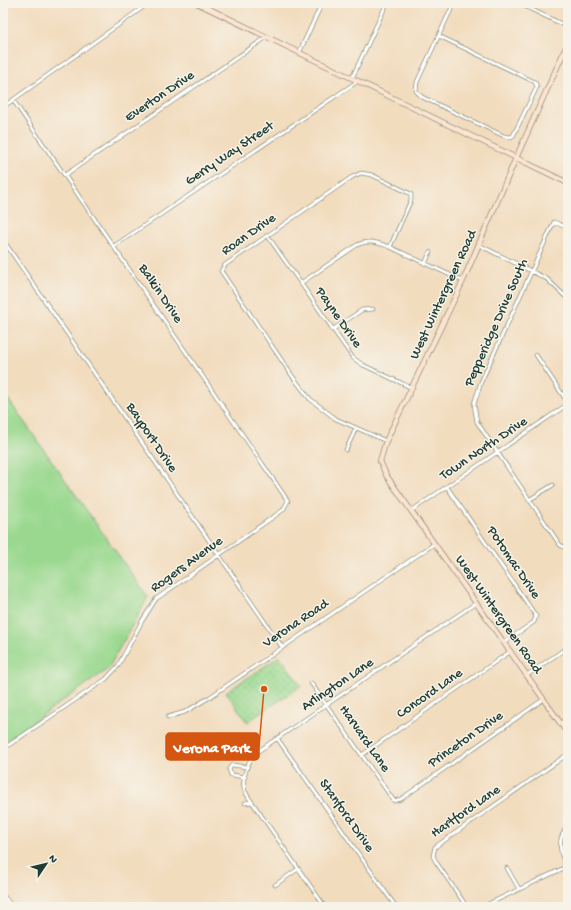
<svg xmlns="http://www.w3.org/2000/svg" width="571" height="910" viewBox="0 0 571 910" font-family="'Gochi Hand',sans-serif">
	<defs>
		<pattern id="park-dots" width="8" height="8" patternUnits="userSpaceOnUse"><rect width="8" height="8" fill="#99d88e"/><path d="M2 2h.1M6 6h.1" fill="none" stroke="#83ba7b" stroke-width="1.8" stroke-linecap="round"/></pattern>
	</defs>
	<rect width="100%" height="100%" fill="#f7f3e8"/>
	<filter id="ink" filterUnits="userSpaceOnUse"><feTurbulence type="fractalNoise" baseFrequency=".025" numOctaves="2"/><feDisplacementMap in="SourceGraphic" scale="8" xChannelSelector="R" yChannelSelector="G"/><feConvolveMatrix kernelMatrix="1 2 1 2 8 2 1 2 1" color-interpolation-filters="sRGB"/></filter>
	<filter id="wash" filterUnits="userSpaceOnUse"><feTurbulence type="fractalNoise" baseFrequency=".012" numOctaves="4" result="noise"/><feDisplacementMap in="SourceGraphic" scale="16" xChannelSelector="R" yChannelSelector="G"/><feGaussianBlur stdDeviation="0.9" result="paint"/><feColorMatrix in="noise" values="0 0 0 0 0 0 0 0 0 0 0 0 0 0 0 0 0 1.4 0 .05"/><feComposite in="paint" operator="in"/></filter>
	<g filter="url(#wash)">
		<rect width="100%" height="100%" fill="#f2dcbe"/>
		<!-- green -->
		<path fill="#99d88e" stroke="#5c8a61" d="M3 392 148 597 108 669 3 743Z"/>
		<!-- park -->
		<path fill="url(#park-dots)" stroke="#5c8a61" d="M280 656 301 686 247 722 226 692Z"/>
	</g>
	<g filter="url(#ink)">
		<g fill="none" stroke-linecap="round" stroke-linejoin="round">
			<!-- street casing -->
			<g stroke="#888c79" stroke-width="4.5">
				<path id="street" d="M518 3 568 27
					M439 36 535 82 537 87 513 136 510 137 504 136 422 97 416 91 417 82 454 3
					M299 53 322 3
					M352 78 387 3
					M3 107 149 3
					M65 175 267 37
					M568 228 554 222 481 382 474 404 477 422 560 545 564 547 568 544
					M267 235 353 358 363 365 412 388
					M3 240 282 647
					M479 245 547 279 568 299
					M114 246 358 81
					M425 264 430 252
					M301 283 357 245C369 239 378 243 390 247L463 281
					M332 330 362 310 373 309
					M536 355 568 403
					M386 441 336 419 310 399 293 377 221 271 225 265 352 177 361 173 372 175 411 194V200L390 247
					M346 450 356 428
					M447 487 536 616 534 622 505 642
					M529 500 553 485
					M411 511 568 404
					M527 675 568 647
					M311 683 394 801 401 799 544 699
					M168 717 185 712 210 697 434 544
					M560 724 568 718
					M277 738 396 907
					M3 749 106 679 118 666 142 621 156 599 283 510 288 501 13 100
					M362 755 511 651
					M245 777 231 775 229 769 232 765 247 767
					M252 802C249 798 245 793 244 788 242 778 248 762 254 754L476 603
					M245 803 252 802 325 907
					M568 826C555 840 561 856 568 871
					M507 868 519 889
					M275 885 298 869
					M3 895 12 907
					M467 907 436 862 433 856 435 847 568 754
					M482 907 568 866"/>
			</g>
			<!-- secondary casing -->
			<g stroke="#888c79" stroke-width="6">
				<path id="secondary" d="M197 3 568 183
					M568 43 516 158 463 281 386 441 380 461 386 475 568 734"/>
			</g>
			<!-- street -->
			<use href="#street" stroke="#fff" stroke-width="3"/>
			<!-- secondary -->
			<use href="#secondary" stroke="#fde4d1" stroke-width="4.5"/>
		</g>
	</g>
	<g text-anchor="middle" dominant-baseline="central" stroke-width="3" stroke-linejoin="round" paint-order="stroke">
		<!-- street labels -->
		<g font-size="14" fill="#1f3d34" stroke="#f7f3e8">
			<text transform="translate(160 97) rotate(-34)">Everton Drive</text>
			<text transform="translate(230 154) rotate(-34)">Gerry Way Street</text>
			<text transform="translate(249 235) rotate(-35)">Roan Drive</text>
			<text transform="translate(160 294) rotate(56)">Balkin Drive</text>
			<text transform="translate(444 295) rotate(-65)">West Wintergreen Road</text>
			<text transform="translate(338 318) rotate(55)">Payne Drive</text>
			<text transform="translate(497 323) rotate(-66)">Pepperidge Drive South</text>
			<text transform="translate(151 438) rotate(56)">Bayport Drive</text>
			<text transform="translate(484 449) rotate(-34)">Town North Drive</text>
			<text transform="translate(513 563) rotate(56)">Potomac Drive</text>
			<text transform="translate(187 565) rotate(-36)">Rogers Avenue</text>
			<text transform="translate(498 615) rotate(55)">West Wintergreen Road</text>
			<text transform="translate(296 624) rotate(-34)">Verona Road</text>
			<text transform="translate(338 685) rotate(-34)">Arlington Lane</text>
			<text transform="translate(430 694) rotate(-35)">Concord Lane</text>
			<text transform="translate(364 739) rotate(55)">Harvard Lane</text>
			<text transform="translate(466 740) rotate(-35)">Princeton Drive</text>
			<text transform="translate(466 812) rotate(-35)">Hartford Lane</text>
			<text transform="translate(346 816) rotate(55)">Stanford Drive</text>
		</g>
	</g>
	<!-- callouts -->
	<path fill="none" stroke="#d45610" stroke-width="1.5" d="M264 689L259 747"/>
	<circle fill="#d45610" stroke="#f7f3e8" stroke-width="1.5" cx="264" cy="689" r="4"/>
	<rect fill="#d45610" stroke="#d45610" stroke-width="1.5" x="166" y="733" width="93" height="27" rx="4"/>
	<g font-size="15" text-anchor="middle" font-weight="bold" fill="#fff">
		<text x="212" y="752">Verona Park</text>
	</g>
	<!-- margin -->
	<rect width="571" height="910" fill="none" stroke="#f7f3e8" stroke-width="16"/>
	<!-- north arrow -->
	<g transform="translate(46 864) rotate(55)" stroke="#f7f3e8" stroke-width="3" paint-order="stroke">
	<path d="M0-3L7 15L0 10L-7 15Z" fill="#1f3d34"/>
	<text y="-6" font-size="11" font-weight="bold" text-anchor="middle" fill="#1f3d34">N</text>
	</g>
</svg>
